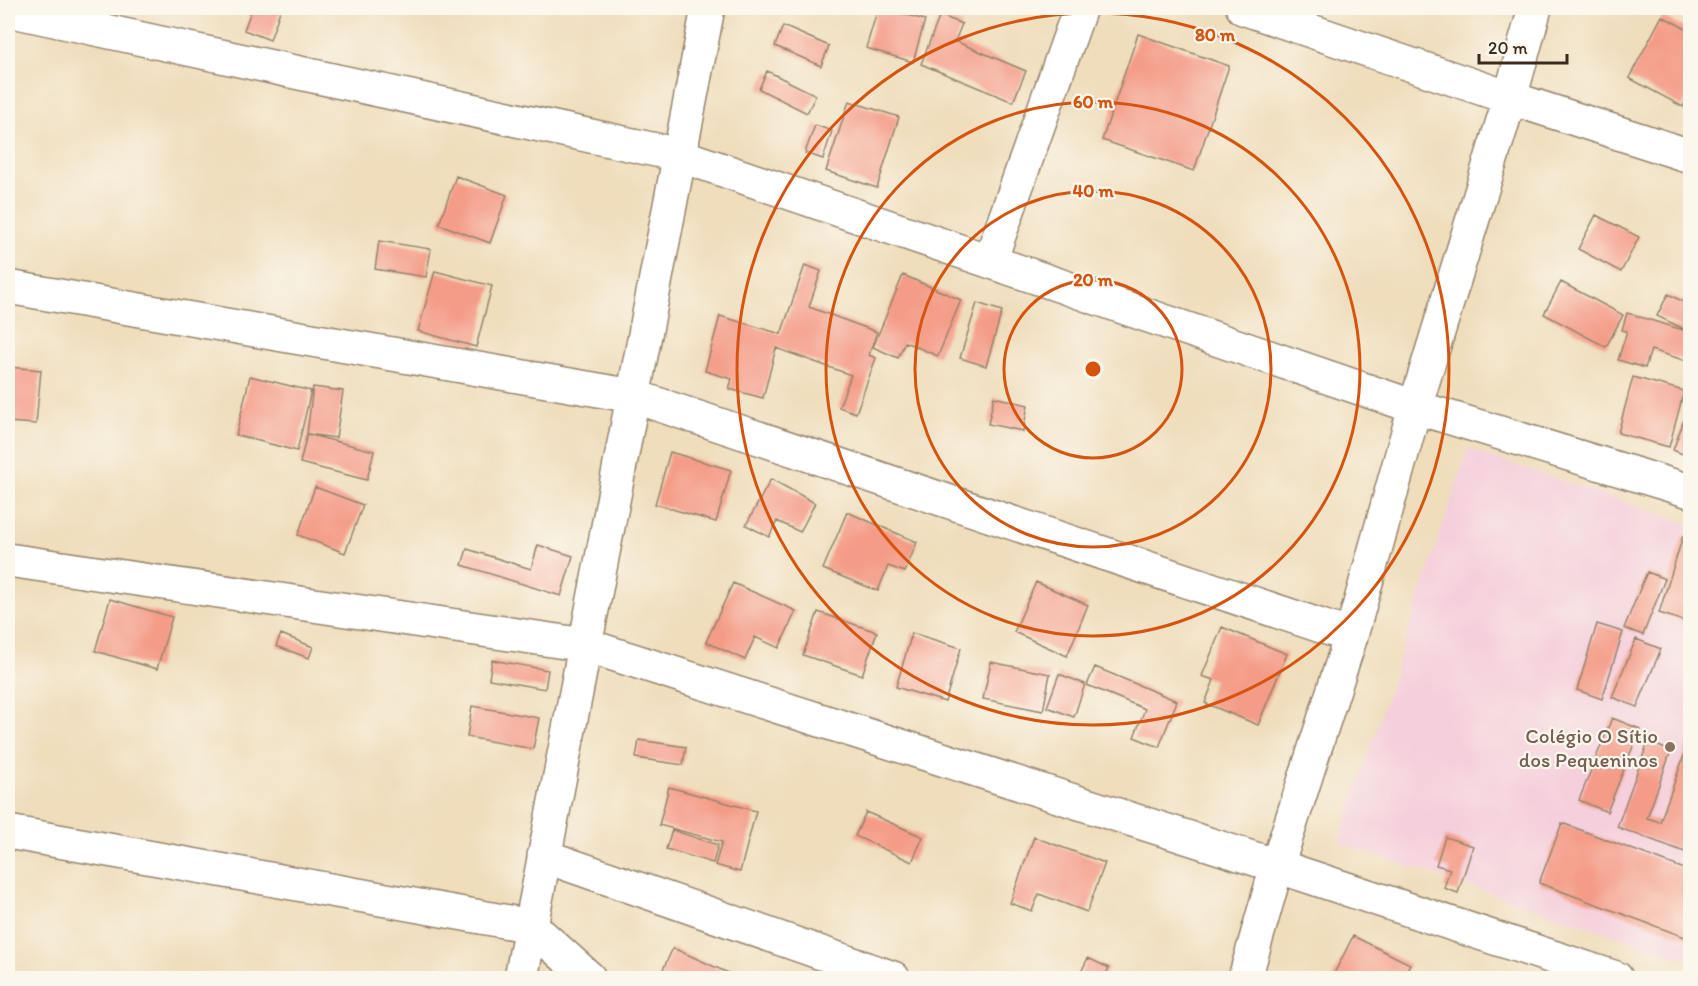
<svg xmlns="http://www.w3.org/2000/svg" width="1698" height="986" viewBox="0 0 1698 986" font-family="Itim,sans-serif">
	<rect width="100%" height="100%" fill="#fbf7ec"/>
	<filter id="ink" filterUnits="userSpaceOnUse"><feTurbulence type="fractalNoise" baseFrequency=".0167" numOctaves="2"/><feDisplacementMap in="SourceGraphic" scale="12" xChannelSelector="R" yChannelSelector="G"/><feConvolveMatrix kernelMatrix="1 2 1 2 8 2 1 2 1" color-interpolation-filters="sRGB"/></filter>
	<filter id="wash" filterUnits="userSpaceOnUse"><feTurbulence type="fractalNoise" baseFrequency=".008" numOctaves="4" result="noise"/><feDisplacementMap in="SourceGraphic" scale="24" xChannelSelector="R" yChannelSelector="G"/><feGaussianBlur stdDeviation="1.35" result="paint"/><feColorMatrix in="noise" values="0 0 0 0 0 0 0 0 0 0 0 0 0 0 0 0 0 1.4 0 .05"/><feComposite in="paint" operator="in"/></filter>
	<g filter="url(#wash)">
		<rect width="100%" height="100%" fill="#efddbb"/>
		<!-- built -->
		<path fill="#f5cfdc" d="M1468 449 1690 524V960L1339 843Z"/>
		<g id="blocks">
			<!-- building -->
			<path fill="#f49c88" d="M252 8H281L270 40 244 30Z
				M878 8H883L925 20 913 62 866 48Z
				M940 15 962 24 955 41 1026 71 1013 102 921 64Z
				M1662 16 1690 31V92L1683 107 1629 78Z
				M783 26 829 46 821 66 775 46Z
				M1138 34 1229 66 1194 171 1102 140Z
				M767 71 816 95 807 113 759 89Z
				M849 101 899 117 877 188 826 171Z
				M815 125 832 131 823 159 805 153Z
				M456 176 507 195 490 243 439 224Z
				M1596 215 1639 237 1621 272 1578 249Z
				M379 241 431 249 426 277 375 269Z
				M805 265 821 271 809 307 877 332 869 355 876 358 856 413 839 407 851 375 776 348 763 398 729 389 732 379 705 371 720 316 781 334Z
				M435 271 492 286 476 347 418 331Z
				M903 275 961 300 938 356 905 342 898 358 873 347Z
				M1561 282 1623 315 1606 347 1544 314Z
				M1668 294 1690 305V332L1657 316Z
				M977 303 1002 311 986 366 960 358Z
				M1627 313 1690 332V362L1651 350 1645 368 1618 360 1627 331 1622 330Z
				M8 367 41 370 36 424 8 422Z
				M250 376 311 391 297 451 236 435Z
				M1633 377 1684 391 1669 447 1618 433Z
				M313 387 343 391 336 438 307 434Z
				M994 397 1028 405 1023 431 988 424Z
				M1690 403V457L1673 450Z
				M307 434 374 451 367 480 300 463Z
				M670 452 731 470 716 522 655 504Z
				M771 479 815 503 800 532 777 521 769 537 746 525Z
				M315 487 363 505 345 553 298 535Z
				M847 512 917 542 905 572 888 566 878 591 823 569Z
				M1683 536 1690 539V623L1659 613Z
				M538 545 573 556 561 596 462 565 467 549 531 569Z
				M1647 572 1665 579 1643 635 1624 628Z
				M1036 582 1088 605 1067 656 1014 632Z
				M733 583 796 611 779 648 755 637 745 660 706 642Z
				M110 599 172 617 157 669 95 651Z
				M818 612 877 632 862 675 803 655Z
				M1597 624 1623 632 1602 699 1577 690Z
				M1222 627 1287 654 1258 725 1205 703 1214 680 1202 676Z
				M912 633 961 648 945 702 896 687Z
				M281 634 313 647 309 658 276 646Z
				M1636 639 1661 649 1637 707 1612 697Z
				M492 660 548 670 545 689 489 679Z
				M991 662 1050 674 1043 711 983 699Z
				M1095 667 1177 701 1159 747 1134 737 1145 709 1087 685Z
				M1059 674 1085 684 1074 717 1047 707Z
				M472 706 539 718 533 749 467 737Z
				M1612 718 1640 729 1607 812 1579 800Z
				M1690 739V854L1617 827 1648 742 1671 751 1647 818 1660 822Z
				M639 740 686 747 683 765 636 758Z
				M669 787 756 811 740 872 715 865 722 842 659 825Z
				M866 812 923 837 912 862 855 836Z
				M1562 823 1690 871V939L1539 883Z
				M672 830 718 845 713 863 666 849Z
				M1034 837 1105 863 1087 912 1039 894 1032 911 1010 903Z
				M1445 837 1473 846 1458 893 1444 888 1450 869 1436 865Z
				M1353 936 1410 964 1403 978H1332Z
				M673 948 733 975 731 978H659Z
				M1088 958 1109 968 1104 978H1078Z"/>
		</g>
	</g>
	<g filter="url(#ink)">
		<use href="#blocks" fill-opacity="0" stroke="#95846c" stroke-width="1.5"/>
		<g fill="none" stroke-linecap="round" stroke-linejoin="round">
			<!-- street casing -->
			<g stroke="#95846c" stroke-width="36">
				<path id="street" d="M1243 8 1510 98 1690 156
					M8 10 679 155 1415 407 1690 491
					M990 261 1080 8
					M8 287 633 396 1351 636
					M8 560 585 645 1277 866 1616 978
					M8 832 531 926 589 978
					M544 856 893 978
					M521 978 708 8
					M1245 978 1277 866 1351 636 1415 407 1510 98 1535 8"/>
			</g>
			<!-- street -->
			<use href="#street" stroke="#fff" stroke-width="33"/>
		</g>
	</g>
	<!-- distance rings -->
	<g fill="none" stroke="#d7540e" stroke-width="3">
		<circle cx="1093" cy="369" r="89"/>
		<circle cx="1093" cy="369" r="178"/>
		<circle cx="1093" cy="369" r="267"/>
		<circle cx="1093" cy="369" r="356"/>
	</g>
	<!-- markers -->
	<circle fill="#8d6e63" stroke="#fbf7ec" stroke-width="2" cx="1670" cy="747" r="6"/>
	<g text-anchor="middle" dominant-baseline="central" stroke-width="4.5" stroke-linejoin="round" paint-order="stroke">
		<!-- education labels -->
		<g font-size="21" fill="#785e54" stroke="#fbf7ec" text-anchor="end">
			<text x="1658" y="735">Colégio O Sítio<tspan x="1658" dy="24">dos Pequeninos</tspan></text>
		</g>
	</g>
	<circle cx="1093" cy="369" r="9" fill="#d7540e" stroke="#fbf7ec" stroke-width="3"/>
	<g font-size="18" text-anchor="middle" font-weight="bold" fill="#d7540e" stroke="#fbf7ec" stroke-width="4.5" stroke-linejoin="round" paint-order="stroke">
		<text x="1215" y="41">80 m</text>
		<text x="1093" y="108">60 m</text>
		<text x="1093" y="197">40 m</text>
		<text x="1093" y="286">20 m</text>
	</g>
	<!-- margin -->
	<rect width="1698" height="986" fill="none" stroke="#fbf7ec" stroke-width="30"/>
	<!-- scale -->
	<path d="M1479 54v9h88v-9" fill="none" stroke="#3b2a1e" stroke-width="3"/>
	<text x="1488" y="54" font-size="18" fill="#3b2a1e" stroke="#fbf7ec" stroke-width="4.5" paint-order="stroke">20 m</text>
</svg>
